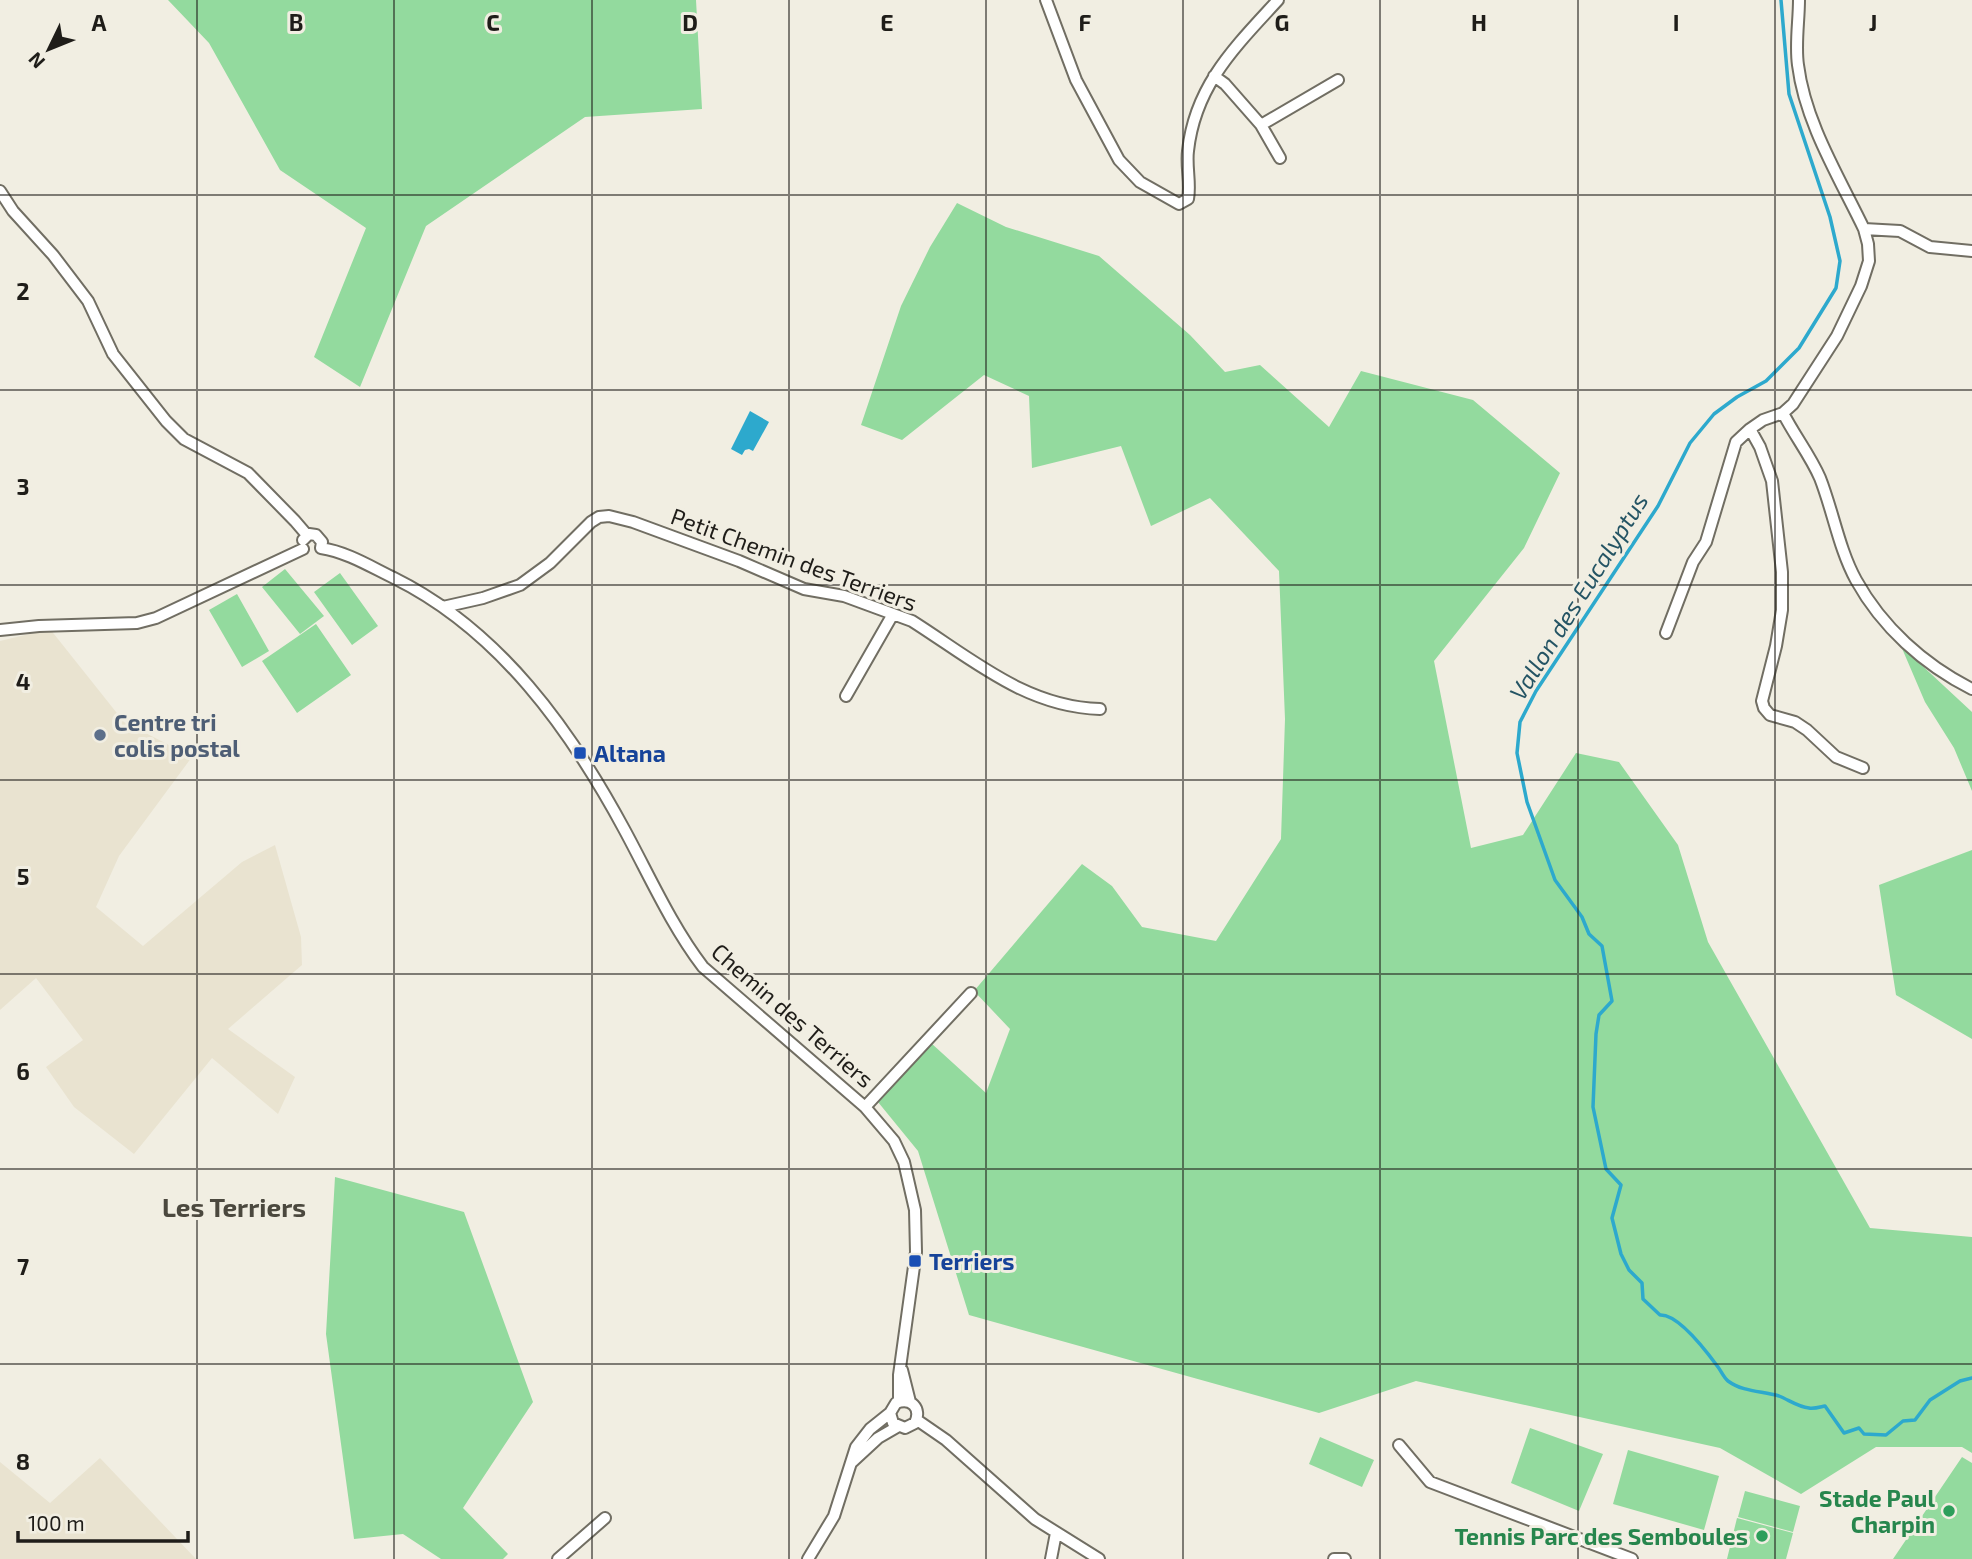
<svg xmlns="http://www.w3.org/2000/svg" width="1972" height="1559" viewBox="0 0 1972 1559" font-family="'Exo 2',sans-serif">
	<rect width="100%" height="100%" fill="#f1eee2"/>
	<!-- built -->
	<path fill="#e9e3d0" d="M50 629 124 722 169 745 200 746 119 856 96 907 143 946 242 862 275 845 301 937 302 965 228 1029 295 1077 278 1114 212 1058 134 1154 74 1107 46 1067 83 1040 36 978 0 1010V641Z
		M100 1458 196 1559H0V1462L50 1503Z"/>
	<!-- green -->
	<path fill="#93da9e" d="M168 0H696L702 109 585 117 426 226 360 387 314 357 366 228 280 170 209 43Z
		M957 203 1006 227 1099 256 1190 335 1225 372 1260 365 1329 427 1361 371 1473 400 1560 473 1524 548 1434 661 1471 848 1523 835 1576 753 1619 762 1678 845 1708 942 1870 1228 1972 1237V1453L1962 1447H1876L1801 1494 1720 1448 1416 1381 1319 1413 969 1315 918 1151 878 1102 931 1043 986 1093 1010 1029 974 991 1082 864 1112 886 1142 927 1216 941 1281 839 1285 719 1279 571 1210 498 1151 526 1121 446 1032 468 1029 396 984 375 902 440 861 425 901 306 930 247Z
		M285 569 324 616 300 634 262 587Z
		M340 573 378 626 352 645 314 592Z
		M237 594 269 651 242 667 209 610Z
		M316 624 351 675 297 713 262 661Z
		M1901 646 1972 712V791L1954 748 1925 702Z
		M1972 850V1039L1896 995 1879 885Z
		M335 1177 464 1212 533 1402 463 1508 508 1554 503 1559H441L403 1534 354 1539 326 1334Z
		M1530 1428 1603 1454 1579 1511 1511 1483Z
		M1320 1437 1374 1460 1362 1487 1309 1464Z
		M1628 1450 1719 1476 1704 1530 1613 1504Z
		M1962 1457 1972 1463V1559H1893Z
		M1745 1491 1800 1506 1793 1532 1738 1517Z
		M1737 1518 1793 1533 1786 1559H1727Z"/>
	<!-- water -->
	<path fill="#2da9cd" d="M750 411 769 422 753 451 749 449 745 450 742 455 731 449Z"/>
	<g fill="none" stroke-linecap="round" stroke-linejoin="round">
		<!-- stream -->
		<path stroke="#2da9cd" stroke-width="3.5" d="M1781 0 1789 94 1830 217 1840 261 1836 288 1799 348 1766 381 1737 397 1714 414 1690 443 1658 506 1536 691 1520 722 1517 753 1527 802 1555 880 1582 917 1589 934 1602 946 1612 1001 1599 1015 1596 1034 1593 1107 1606 1169 1621 1185 1612 1218 1621 1254 1629 1270 1642 1283 1643 1299 1660 1315C1678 1314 1707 1352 1718 1367 1721 1371 1724 1378 1728 1381 1743 1392 1762 1391 1779 1396 1789 1400 1798 1407 1809 1408 1814 1409 1820 1407 1825 1406L1844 1433 1859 1428 1864 1434 1886 1435 1903 1421 1915 1420 1930 1400 1960 1381 1972 1378"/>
		<!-- street casing -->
		<g stroke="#716e63" stroke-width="14">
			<path id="street" d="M1046 0 1076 80 1119 160 1140 182 1179 204 1188 199C1191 184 1186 167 1188 151 1195 85 1236 46 1278 0
				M1799 0C1799 21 1795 44 1798 65 1805 122 1839 177 1864 229L1900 231 1930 247 1972 251
				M1214 76 1225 84 1261 125 1338 80
				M1261 125 1280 158
				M0 191 13 211 53 255 88 301 113 354 166 421 184 439 248 473 295 521 307 535
				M1783 413C1794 435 1810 455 1820 478 1833 511 1839 549 1856 580 1882 627 1924 665 1972 689
				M1750 429 1760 447 1772 481 1782 572V610L1776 646 1762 701 1764 708 1770 715 1795 722 1807 730 1836 757 1863 768
				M303 540 309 534 316 535 322 542 321 548
				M321 548C347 552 371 567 394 578 499 630 570 729 624 829 649 875 671 925 703 967L865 1107 894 1141 904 1162 915 1210 916 1252 899 1375V1401
				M443 607 483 598 520 585 550 563 591 522 599 517 609 516 633 522 739 561 804 589 844 596 912 621C972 659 1026 707 1100 709
				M0 630 39 626 137 623 156 618 303 549
				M1666 633 1693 562 1706 542 1736 442 1750 429 1763 420 1783 413 1793 404 1837 336 1861 286 1869 261 1868 244 1864 229
				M846 696 893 614
				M865 1107 971 993
				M902 1370 910 1402
				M917 1420 946 1440 1035 1519 1099 1559
				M1399 1445 1430 1482 1632 1559
				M852 1462 878 1438 897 1427
				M558 1559 605 1518
				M808 1559 834 1516 856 1447 870 1429 890 1413 896 1403C911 1397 922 1408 915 1423L905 1428 893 1423 890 1413
				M1051 1559 1056 1533
				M1334 1559H1345"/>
		</g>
		<!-- street -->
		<use href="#street" stroke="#fff" stroke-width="10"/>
	</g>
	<!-- grid -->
	<path fill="none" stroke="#1f1d19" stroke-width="2" stroke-opacity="0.55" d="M197 0V1559M394 0V1559M592 0V1559M789 0V1559M986 0V1559M1183 0V1559M1380 0V1559M1578 0V1559M1775 0V1559M0 195H1972M0 390H1972M0 585H1972M0 780H1972M0 974H1972M0 1169H1972M0 1364H1972"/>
	<!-- markers -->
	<circle fill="#5c6f8a" stroke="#f1eee2" stroke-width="2.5" cx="100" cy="735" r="7"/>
	<g fill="#1a4fb4" stroke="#f1eee2" stroke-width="2.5">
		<rect x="573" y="746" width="14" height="14" rx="3.5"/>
		<rect x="908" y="1254" width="14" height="14" rx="3.5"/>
	</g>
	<g fill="#2e9e5b" stroke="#f1eee2" stroke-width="2.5">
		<circle cx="1949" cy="1511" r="7"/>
		<circle cx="1762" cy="1536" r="7"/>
	</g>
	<g text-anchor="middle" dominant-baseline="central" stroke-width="6" stroke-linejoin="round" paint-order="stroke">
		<!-- street labels -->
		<g font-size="23" fill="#1f1d19" stroke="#f1eee2">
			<text transform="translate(794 559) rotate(20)">Petit Chemin des Terriers</text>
			<text transform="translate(793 1015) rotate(41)">Chemin des Terriers</text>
		</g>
		<!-- service labels -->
		<g font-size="23" font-weight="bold" fill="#4e5e75" stroke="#f1eee2" text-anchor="start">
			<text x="114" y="722">Centre tri<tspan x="114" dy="26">colis postal</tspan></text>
		</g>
		<!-- transit labels -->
		<g font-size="23" font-weight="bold" fill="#164399" stroke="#f1eee2" text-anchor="start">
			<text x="594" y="753">Altana</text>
			<text x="929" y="1261">Terriers</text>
		</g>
		<!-- leisure labels -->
		<g font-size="23" font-weight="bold" fill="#27864d" stroke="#f1eee2" text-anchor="end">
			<text x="1935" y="1498">Stade Paul<tspan x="1935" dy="26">Charpin</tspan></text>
			<text x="1748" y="1536">Tennis Parc des Semboules</text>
		</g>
		<!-- water labels -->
		<g font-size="24" font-style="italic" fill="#245464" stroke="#f1eee2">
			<text transform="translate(1578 596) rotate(-58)">Vallon des Eucalyptus</text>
		</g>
		<!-- quarter labels -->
		<g font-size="26" font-weight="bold" fill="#4b483e" stroke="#f1eee2">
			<text x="234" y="1206">Les Terriers</text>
		</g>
	</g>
	<g font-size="23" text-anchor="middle" font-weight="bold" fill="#1f1d19" stroke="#f1eee2" stroke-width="6" stroke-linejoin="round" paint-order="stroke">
		<text x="99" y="31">A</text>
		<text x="296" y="31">B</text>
		<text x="493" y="31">C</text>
		<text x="690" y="31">D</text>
		<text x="887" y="31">E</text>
		<text x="1085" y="31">F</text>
		<text x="1282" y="31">G</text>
		<text x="1479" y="31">H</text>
		<text x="1676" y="31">I</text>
		<text x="1873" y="31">J</text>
		<text x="23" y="300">2</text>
		<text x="23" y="495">3</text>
		<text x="23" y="690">4</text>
		<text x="23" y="885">5</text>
		<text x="23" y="1080">6</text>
		<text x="23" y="1275">7</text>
		<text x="23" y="1470">8</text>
	</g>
	<!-- north arrow -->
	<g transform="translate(49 49) rotate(227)" stroke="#f1eee2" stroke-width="5" paint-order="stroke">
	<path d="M0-5L12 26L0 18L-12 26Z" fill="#1f1d19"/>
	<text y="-10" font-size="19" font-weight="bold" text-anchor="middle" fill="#1f1d19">N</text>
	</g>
	<!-- scale -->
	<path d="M18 1531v10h170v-10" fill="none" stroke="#1f1d19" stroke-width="3.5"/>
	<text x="28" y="1531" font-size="21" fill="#1f1d19" stroke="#f1eee2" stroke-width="5" paint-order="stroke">100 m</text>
</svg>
